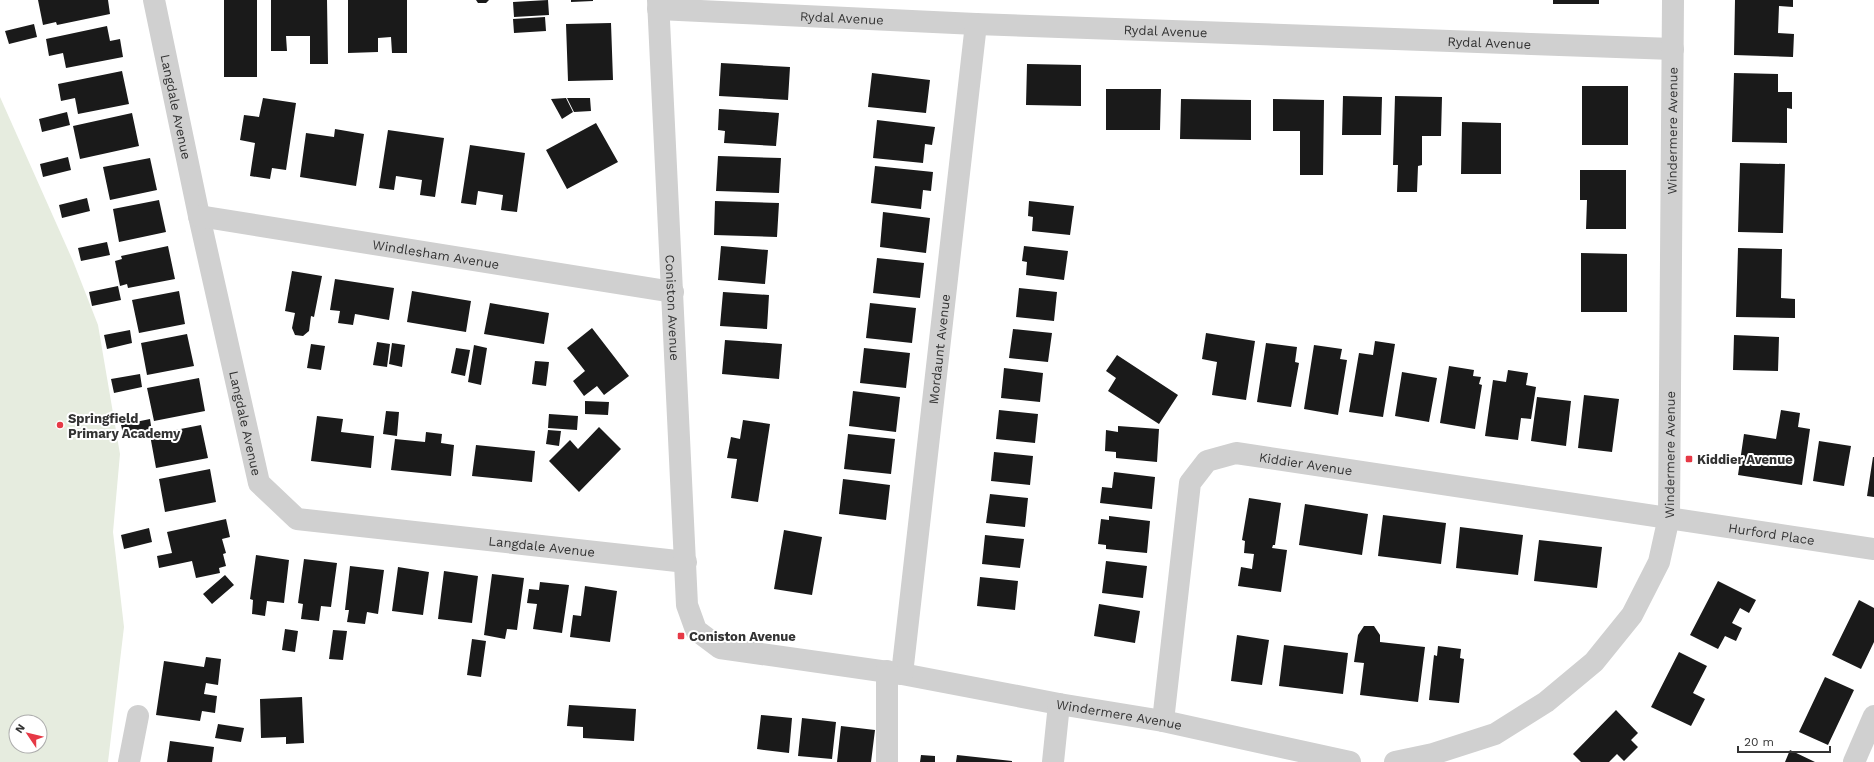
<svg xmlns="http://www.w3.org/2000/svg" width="1874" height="762" viewBox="0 0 1874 762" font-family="'Work Sans',sans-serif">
	<rect width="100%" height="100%" fill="#fff"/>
	<!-- green -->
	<path fill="#e6ecdf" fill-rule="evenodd" d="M0 97 73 261 98 325 120 454 113 532 124 627 108 762H0ZM16 722H40V746H16Z"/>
	<!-- building -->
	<path fill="#1a1a1a" d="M38 0H108L110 14 57 25 56 22 43 25Z
		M224 0H257V77H224Z
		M271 0H327L328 64H310V36H286L287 51H271Z
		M348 0H407V53H392L391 37 378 38V52L348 53Z
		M476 0H489L486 3H478Z
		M548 0 549 15 514 17 513 2Z
		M571 0H593V1L571 2Z
		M1553 0H1599V4H1553Z
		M1735 0H1793V7L1779 6 1778 33 1794 34 1793 57 1734 55Z
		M545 17 546 31 514 33 513 19Z
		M611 23 613 80 568 81 566 24Z
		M34 24 37 37 9 44 5 31Z
		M107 26 110 41 120 39 123 57 66 68 63 53 49 56 46 39Z
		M721 63 790 67 788 100 719 96Z
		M1027 64 1081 65V106L1026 105Z
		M122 71 129 104 78 114 75 98 61 101 58 84Z
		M872 73 930 80 926 113 868 107Z
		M1734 73 1778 74V92H1792V109L1787 108V143L1732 142Z
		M1582 86H1628V145H1582Z
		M1106 89H1161L1160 130H1106Z
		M1343 96 1382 97 1381 135H1342Z
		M1395 96 1442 97 1441 136H1422V165L1418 166 1417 192H1397L1398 165H1393Z
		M263 98 296 103 286 170 272 168 270 179 250 176 255 143 240 140 244 115 259 117Z
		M566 98 573 112 562 119 551 99Z
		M567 98H590L591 111 574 112Z
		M1181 99 1251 100V140L1180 139Z
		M1273 99 1324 100 1323 175H1300V131H1273Z
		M719 109 779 113 776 146 724 143 725 131 718 130Z
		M67 112 70 125 42 132 39 119Z
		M132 113 139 146 80 159 73 126Z
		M877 120 935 127 932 145 925 144 923 163 873 158Z
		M1462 122 1501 123V174H1461Z
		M596 123 618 162 567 189 546 150Z
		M335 129 364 134 356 186 300 177 306 133 334 137Z
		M388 130 444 138 435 197 420 195 422 180 396 176 394 190 379 188Z
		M470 145 525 153 517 212 501 210 503 195 478 191 476 205 461 203Z
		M718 156 781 158 779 193 716 191Z
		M68 157 71 170 43 177 40 164Z
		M150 158 157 190 110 200 103 167Z
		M1740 163 1785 164 1783 233 1738 232Z
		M875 166 933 172 931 191 923 190 921 209 871 203Z
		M1580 170H1626V229H1586L1587 200H1580Z
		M87 198 90 211 62 218 59 205Z
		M159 200 166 232 119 242 113 209Z
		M715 201 779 203 777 237 714 235Z
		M1029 201 1074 206 1070 235 1032 231 1033 217 1028 216Z
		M883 212 930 218 926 253 880 247Z
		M107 242 110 255 81 261 78 248Z
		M168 246 175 279 128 288 127 284 120 286 115 261 122 259 121 256Z
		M721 246 768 250 765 284 718 280Z
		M1024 246 1068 251 1064 280 1026 275 1027 262 1022 261Z
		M1738 248 1782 249 1781 298 1795 299V318L1736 317Z
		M1581 253 1627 254V312H1581Z
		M877 258 924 263 920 298 873 293Z
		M292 271 322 276 314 317 311 316 309 331 303 336 295 335 292 328 295 313 285 311Z
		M335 279 394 288 389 320 355 314 353 325 338 323 340 311 330 310Z
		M118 286 121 300 92 306 89 292Z
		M1019 288 1057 292 1054 321 1016 317Z
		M179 291 185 324 139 333 132 300Z
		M412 291 471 301 466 332 407 322Z
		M723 292 769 295 767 329 720 326Z
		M490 303 549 313 544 344 484 334Z
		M870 303 916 308 912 343 866 338Z
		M592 328 629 376 604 395 597 386 584 396 573 381 585 371 567 348Z
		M1013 329 1052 333 1048 362 1009 358Z
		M130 330 132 343 107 349 104 335Z
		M1206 333 1255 341 1246 400 1212 395 1217 362 1202 359Z
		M187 334 194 366 147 375 141 343Z
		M1734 335 1779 337 1778 371 1733 370Z
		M725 340 782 344 779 379 722 374Z
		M1375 341 1395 344 1383 417 1349 412 1359 353 1373 355Z
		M377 342 390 344 387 367 373 365Z
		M392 343 405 345 402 367 389 364Z
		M1266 343 1297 347 1295 362 1299 363 1291 407 1257 402Z
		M311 344 325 346 321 370 307 368Z
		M474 345 487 348 481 385 468 382Z
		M1314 345 1342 349 1340 359 1347 360 1338 415 1304 409Z
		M456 348 470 350 465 376 451 373Z
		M864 348 910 353 906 388 860 383Z
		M1117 355 1178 395 1159 424 1108 391 1116 378 1106 371Z
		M535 361 549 362 546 386 532 384Z
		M1449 366 1474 370 1473 376 1481 377 1479 384 1482 385 1475 429 1440 423Z
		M1004 368 1043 373 1040 402 1001 398Z
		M1508 370 1528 373 1526 385 1536 387 1531 419 1521 418 1518 440 1485 436 1493 380 1506 382Z
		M1402 372 1437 378 1429 422 1395 416Z
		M140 374 142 387 114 393 111 379Z
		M199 378 205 411 154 421 147 388Z
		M853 391 900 397 896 432 849 426Z
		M1584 395 1619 399 1612 452 1578 448Z
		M1537 397 1571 401 1566 446 1531 441Z
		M585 401 609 402 608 415 585 414Z
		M999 410 1038 414 1035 443 996 439Z
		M1781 410 1800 413 1798 427 1810 429 1802 485 1738 475 1744 434 1776 439Z
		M386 411 399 412 397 436 383 434Z
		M549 414 578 416 577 430 548 428Z
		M317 416 343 419 341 432 374 436 371 468 311 461Z
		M150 419 152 432 124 438 121 425Z
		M743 420 770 424 758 502 731 498 737 459 727 458 731 437 740 439Z
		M201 425 208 458 156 468 150 435Z
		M1118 426 1159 429 1157 462 1116 458V452L1105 451 1106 430 1118 432Z
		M599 427 621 449 579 492 549 461 570 440 578 449Z
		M548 430 561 431 559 446 546 444Z
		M426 432 442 434 441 443 454 445 451 476 391 470 395 439 425 442Z
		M848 434 895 439 891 474 844 469Z
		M1819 441 1851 446 1844 486 1813 481Z
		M476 445 535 451 532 482 472 476Z
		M994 452 1033 456 1030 485 991 481Z
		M1873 457H1874V497L1867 496Z
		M210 469 216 502 165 512 159 479Z
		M1114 472 1155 477 1152 509 1100 503 1102 487 1112 488Z
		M843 479 890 485 886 520 839 514Z
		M990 494 1028 498 1025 527 986 523Z
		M1249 498 1281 503 1275 545H1273L1272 548 1287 550 1281 592 1238 586 1241 567 1252 569 1254 554 1244 553 1245 541 1242 540Z
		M1305 504 1368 514 1362 555 1299 545Z
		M1383 515 1446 523 1441 564 1378 556Z
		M1109 516 1150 521 1147 553 1106 549V545L1098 544 1101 519 1109 520Z
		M226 519 230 537 222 539 226 553 223 554 226 566 219 568 220 573 196 578 192 561 159 568 157 556 172 553 167 532Z
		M1460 527 1523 535 1518 575 1456 568Z
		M149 528 152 542 124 549 121 535Z
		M784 530 822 537 812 595 774 589Z
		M985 535 1024 539 1020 568 982 564Z
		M1539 540 1602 547 1597 588 1534 581Z
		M256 555 289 560 284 603 267 601 265 616 252 614 253 600 250 599Z
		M304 559 337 563 331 607 321 606 319 621 301 619 303 604 298 603Z
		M1106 561 1147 566 1143 598 1102 593Z
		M350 566 384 570 378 614 367 612 365 624 347 622 349 610H345Z
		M398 567 429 572 423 615 392 611Z
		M444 571 478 576 472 623 438 619Z
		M492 574 524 578 517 630 507 629 505 639 484 635Z
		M225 575 234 585 212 604 203 594Z
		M980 577 1018 581 1015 610 977 606Z
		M1718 581 1756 600 1749 613 1740 608 1732 623 1742 628 1736 641 1725 636 1718 649 1690 635Z
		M540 582 569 585 562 633 533 629 537 604 527 603 529 589 539 590Z
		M585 586 617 591 610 642 570 637 573 615 581 616Z
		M1859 600 1874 608V642L1861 669 1832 655Z
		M1099 604 1140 611 1135 643 1094 636Z
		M1364 626H1374L1380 635V642L1425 647 1418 702 1360 695 1364 663 1354 662 1358 635Z
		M285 629 298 631 295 652 282 650Z
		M333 630 347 631 343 660 329 659Z
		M1237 635 1269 640 1262 685 1231 681Z
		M472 639 486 641 481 677 467 675Z
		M1284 645 1348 653 1343 694 1279 686Z
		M1438 646 1461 649 1460 658 1464 659 1459 703 1429 700 1434 655 1437 656Z
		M1679 652 1707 666 1693 693 1705 699 1691 726 1651 707Z
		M206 657 221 659 218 685 206 683 204 694 217 696 215 713 202 711 200 721 156 715 164 661 204 667Z
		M1825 677 1854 690 1828 745 1799 732Z
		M302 697 304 743 286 744V737L261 738 260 699Z
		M569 705 636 709 634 741 583 738V727L567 726Z
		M1616 710 1638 733 1631 740 1638 747 1624 761 1617 754 1609 762H1581L1573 754Z
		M761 715 792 718 789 753 757 749Z
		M802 718 836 722 832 759 798 756Z
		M218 724 244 728 241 742 215 738Z
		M841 726 875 730 871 762H837Z
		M170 741 214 747 212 762H167Z
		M1790 750 1815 762H1785Z
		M921 755 935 756V762H920Z
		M957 755 1012 761V762H956Z"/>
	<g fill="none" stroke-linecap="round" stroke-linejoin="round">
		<!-- street -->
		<g stroke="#d0d0d0" stroke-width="22">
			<path id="s1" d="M154 0 199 216 259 483 297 519 686 562"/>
			<path id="s2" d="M658 0 687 605 696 630 720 648 902 674 1059 704 1163 721 1350 762"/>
			<path id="s3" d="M658 9 976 24 1673 49"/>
			<path id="s4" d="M199 216 673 292"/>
			<path id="s5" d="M902 674 976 24"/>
			<path id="s6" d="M1163 721 1190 483 1207 461 1236 453 1874 549"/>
			<path d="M129 762 138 716"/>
			<path d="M887 762V671"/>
			<path d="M1053 762 1059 704"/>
			<path id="s7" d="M1395 762 1433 754 1495 734 1546 702 1594 662 1632 615 1659 562 1669 517 1673 0"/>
			<path d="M1854 762 1874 716"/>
		</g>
	</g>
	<!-- markers -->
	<g fill="#e63946" stroke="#fff" stroke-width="1.5">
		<circle cx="60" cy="425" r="4"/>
		<rect x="1685" y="455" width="8" height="8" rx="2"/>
		<rect x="677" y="632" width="8" height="8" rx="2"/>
	</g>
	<g text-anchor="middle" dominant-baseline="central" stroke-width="4" stroke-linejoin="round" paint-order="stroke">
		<!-- street labels -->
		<g font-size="13" fill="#333" stroke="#fff">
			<text stroke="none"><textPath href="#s3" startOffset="184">Rydal Avenue</textPath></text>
			<text stroke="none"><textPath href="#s3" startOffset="508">Rydal Avenue</textPath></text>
			<text stroke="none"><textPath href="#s3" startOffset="832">Rydal Avenue</textPath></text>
			<text stroke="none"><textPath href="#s1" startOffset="109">Langdale Avenue</textPath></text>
			<text stroke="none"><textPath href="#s7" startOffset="779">Windermere Avenue</textPath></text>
			<text stroke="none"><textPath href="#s4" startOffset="240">Windlesham Avenue</textPath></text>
			<text stroke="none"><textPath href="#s2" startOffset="308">Coniston Avenue</textPath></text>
			<text stroke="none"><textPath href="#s5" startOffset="327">Mordaunt Avenue</textPath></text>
			<text stroke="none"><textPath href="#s1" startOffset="433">Langdale Avenue</textPath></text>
			<text stroke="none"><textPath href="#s7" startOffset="455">Windermere Avenue</textPath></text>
			<text stroke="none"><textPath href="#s6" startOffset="368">Kiddier Avenue</textPath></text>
			<text stroke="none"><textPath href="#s6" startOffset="839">Hurford Place</textPath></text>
			<text stroke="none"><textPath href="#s1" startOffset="793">Langdale Avenue</textPath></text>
			<text stroke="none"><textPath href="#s2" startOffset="1067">Windermere Avenue</textPath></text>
		</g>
		<!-- poi labels -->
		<g font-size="13" font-weight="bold" fill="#333" stroke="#fff" text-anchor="start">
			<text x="68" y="418">Springfield<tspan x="68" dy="15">Primary Academy</tspan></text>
			<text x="1697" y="459">Kiddier Avenue</text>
			<text x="689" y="636">Coniston Avenue</text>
		</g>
	</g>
	<!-- north arrow -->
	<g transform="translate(28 734) rotate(305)"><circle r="19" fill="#ffffff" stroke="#adadad"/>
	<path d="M0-3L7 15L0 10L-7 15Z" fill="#e63946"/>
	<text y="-6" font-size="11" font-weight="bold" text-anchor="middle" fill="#333333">N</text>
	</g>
	<!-- scale -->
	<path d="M1738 746v6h92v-6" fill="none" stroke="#333333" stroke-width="2"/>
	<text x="1744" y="746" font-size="12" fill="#333333" stroke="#ffffff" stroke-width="3" paint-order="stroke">20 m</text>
</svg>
